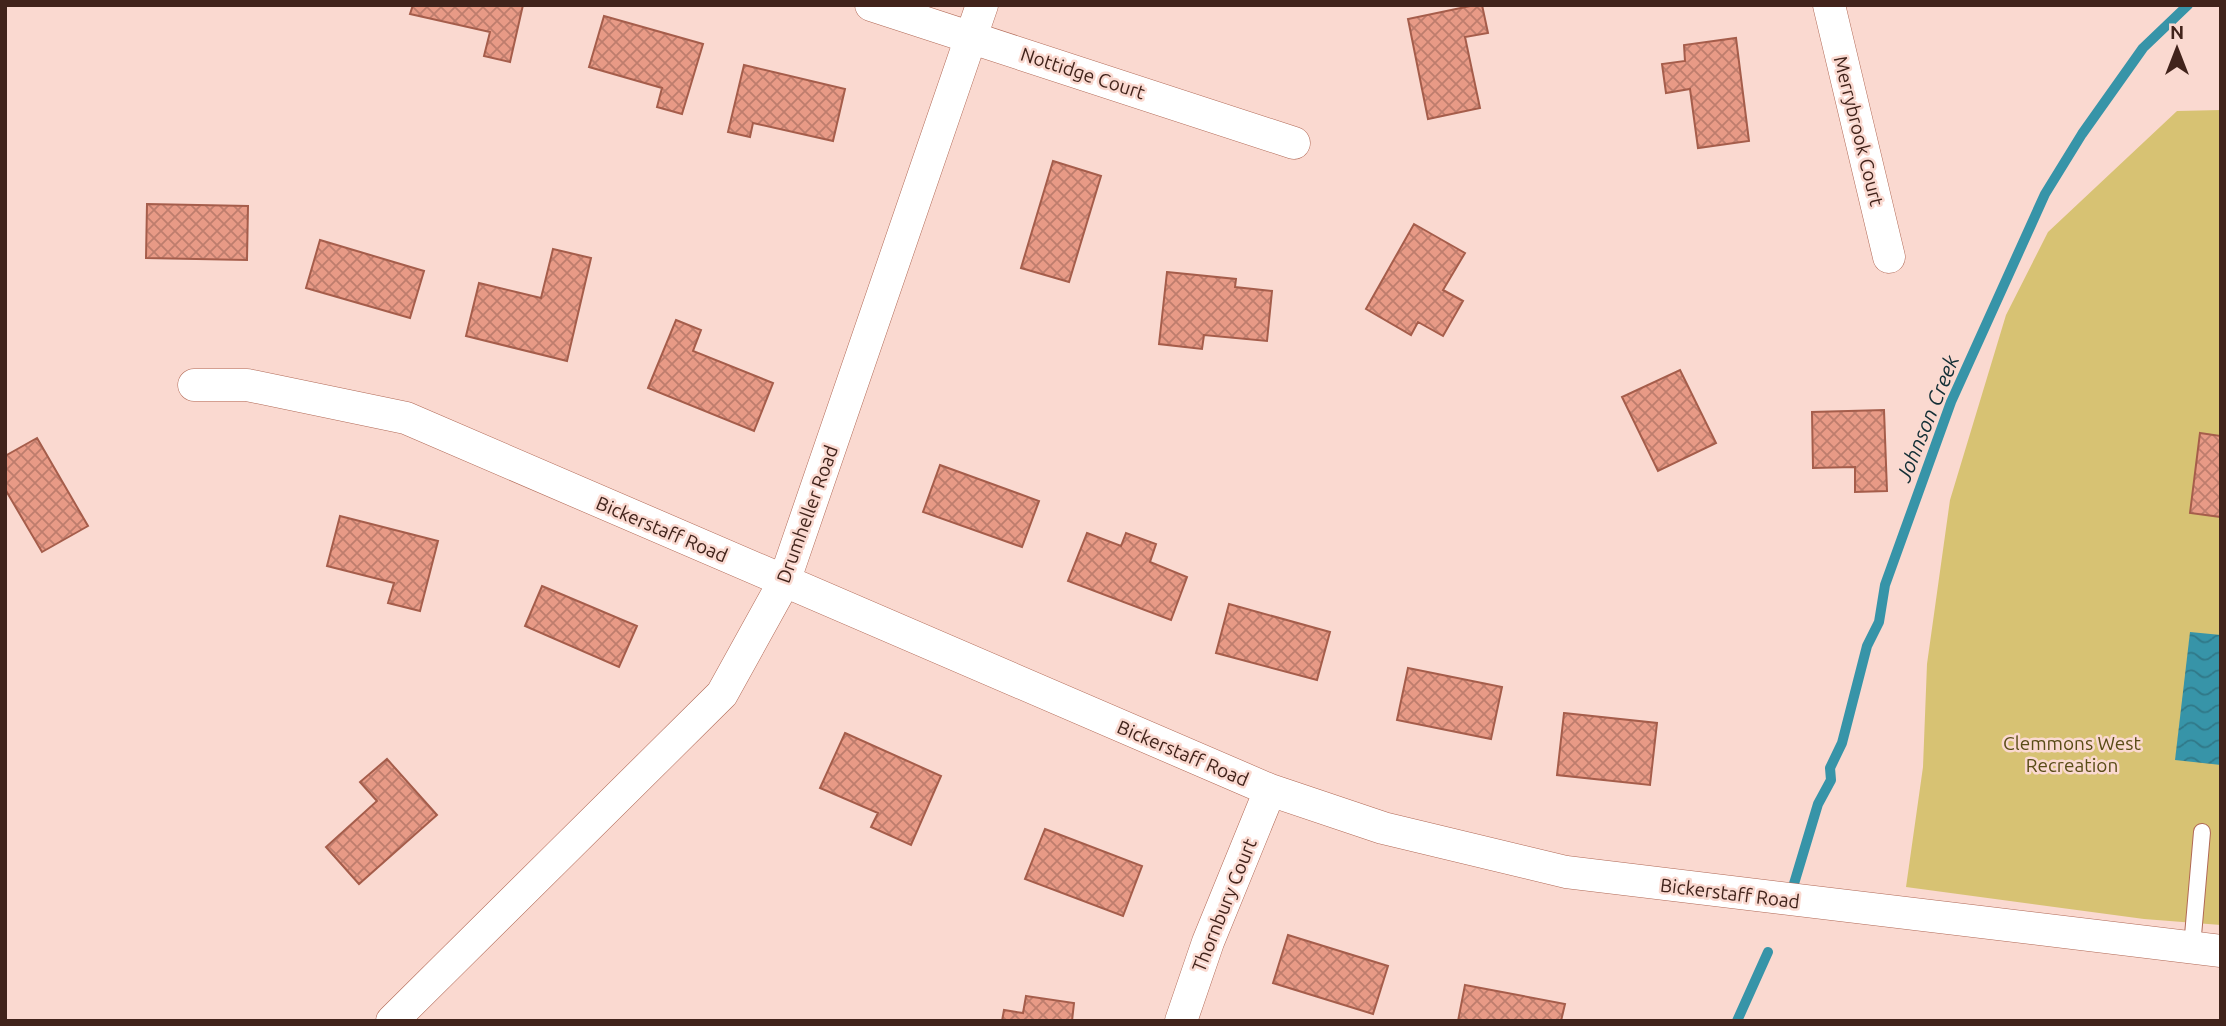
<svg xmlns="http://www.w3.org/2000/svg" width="2226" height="1026" viewBox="0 0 2226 1026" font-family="Ubuntu,sans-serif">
	<defs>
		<pattern id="water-waves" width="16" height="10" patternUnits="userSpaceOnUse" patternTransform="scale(1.75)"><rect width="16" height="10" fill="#3794a8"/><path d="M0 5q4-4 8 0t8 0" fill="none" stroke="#307888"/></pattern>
		<pattern id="building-cross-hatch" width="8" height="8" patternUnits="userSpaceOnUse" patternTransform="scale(1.75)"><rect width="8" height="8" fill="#e89a86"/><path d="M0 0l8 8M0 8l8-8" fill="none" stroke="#be7d6d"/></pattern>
	</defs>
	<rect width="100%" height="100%" fill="#fad9d0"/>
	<!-- green -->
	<path fill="#d7c273" d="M2221 110V925L2144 919 1906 887 1923 767 1927 664 1950 500 2006 315 2048 232 2177 111Z"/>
	<!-- water -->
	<path fill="url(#water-waves)" d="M2190 632 2221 635V765L2175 760Z"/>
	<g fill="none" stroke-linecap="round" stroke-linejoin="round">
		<!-- stream -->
		<path stroke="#3794a8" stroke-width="10" d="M1793 887 1818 804 1831 780 1830 768 1842 743 1867 646 1879 622 1885 585 1951 402 2045 194 2082 134 2143 48 2188 5
			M1737 1021 1768 952"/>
	</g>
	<!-- building -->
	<path fill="url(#building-cross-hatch)" stroke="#a55d4b" stroke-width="2" d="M413 5H523L510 62 484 56 490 32 410 14Z
		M1475 5H1482L1488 33 1465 37 1480 108 1428 119 1408 19Z
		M604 16 703 44 682 114 657 107 662 88 589 67Z
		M1736 38 1749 141 1698 148 1690 89 1666 93 1662 64 1685 61 1684 45Z
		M744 65 845 89 833 141 753 123 750 137 728 132Z
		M1053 161 1101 176 1069 282 1021 268Z
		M147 204 248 206 247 260 146 258Z
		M1414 224 1465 253 1443 290 1463 301 1443 336 1418 322 1411 335 1366 309Z
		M320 240 424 271 410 318 306 288Z
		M553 249 591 258 567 361 466 336 479 283 541 298Z
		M1167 272 1236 279 1235 287 1272 291 1267 341 1204 335 1202 349 1159 344Z
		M676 320 701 330 693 351 773 383 754 431 648 388Z
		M1680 370 1716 443 1658 471 1622 397Z
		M1884 410 1887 491 1855 492V467L1813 468 1812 412Z
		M2200 433 2221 436V517L2190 513Z
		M37 438 88 526 42 552 5 489V456Z
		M940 465 1039 501 1022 547 923 512Z
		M340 516 438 541 420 611 388 603 394 583 327 566Z
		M1087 533 1121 546 1126 533 1156 544 1150 562 1187 577 1171 620 1068 581Z
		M542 586 637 626 619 667 525 626Z
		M1229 604 1330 632 1317 680 1216 653Z
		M1408 668 1502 687 1491 739 1397 720Z
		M1564 713 1657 723 1650 785 1557 775Z
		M845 733 941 776 911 845 871 827 878 813 820 788Z
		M387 759 437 815 359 884 326 847 377 801 360 782Z
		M1045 829 1142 866 1123 916 1025 879Z
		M1288 935 1388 966 1373 1014 1273 983Z
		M1465 985 1565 1004 1561 1021H1458Z
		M1026 996 1074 1003 1072 1021H1002L1004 1010 1023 1013Z"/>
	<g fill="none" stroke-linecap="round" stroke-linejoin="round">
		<!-- service casing -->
		<g stroke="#b06855" stroke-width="18">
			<path id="service" d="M2192 947 2202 832"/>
		</g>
		<!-- minor casing -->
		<g stroke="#b06855" stroke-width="33">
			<path id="minor" d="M871 5 1294 143
				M1829 5 1889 257
				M194 385H247L406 418 1270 790 1383 828 1566 872 2221 951
				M392 1021 722 694 784 582 982 5
				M1181 1021 1208 942 1270 790"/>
		</g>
		<!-- service -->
		<use href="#service" stroke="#fff" stroke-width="16"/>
		<!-- minor -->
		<use href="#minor" stroke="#fff" stroke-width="32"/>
	</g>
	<g text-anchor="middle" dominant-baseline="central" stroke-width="5" stroke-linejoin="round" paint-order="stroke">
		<!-- street labels -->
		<g font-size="19" fill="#41231b" stroke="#fad9d0">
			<text transform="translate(1083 73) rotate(18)">Nottidge Court</text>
			<text transform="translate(1859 131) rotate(76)">Merrybrook Court</text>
			<text transform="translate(807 514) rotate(-70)">Drumheller Road</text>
			<text transform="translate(662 529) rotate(23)">Bickerstaff Road</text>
			<text transform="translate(1183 753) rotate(23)">Bickerstaff Road</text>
			<text transform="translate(1730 893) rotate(7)">Bickerstaff Road</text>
			<text transform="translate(1224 905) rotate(-68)">Thornbury Court</text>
		</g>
		<!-- park labels -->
		<g font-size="19" fill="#594c17" stroke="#fad9d0">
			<text x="2072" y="743">Clemmons West<tspan x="2072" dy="22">Recreation</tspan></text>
		</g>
		<!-- water labels -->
		<g font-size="21" font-style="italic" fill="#122e35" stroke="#fad9d0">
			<text transform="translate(1927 418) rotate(-68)">Johnson Creek</text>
		</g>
	</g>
	<!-- border -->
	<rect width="2226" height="1026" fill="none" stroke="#41231b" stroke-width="14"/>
	<!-- north arrow -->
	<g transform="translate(2177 49)" stroke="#fad9d0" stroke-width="5" paint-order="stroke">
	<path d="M0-5L12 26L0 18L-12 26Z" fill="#41231b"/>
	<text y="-10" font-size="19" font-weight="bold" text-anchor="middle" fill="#41231b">N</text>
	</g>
</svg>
